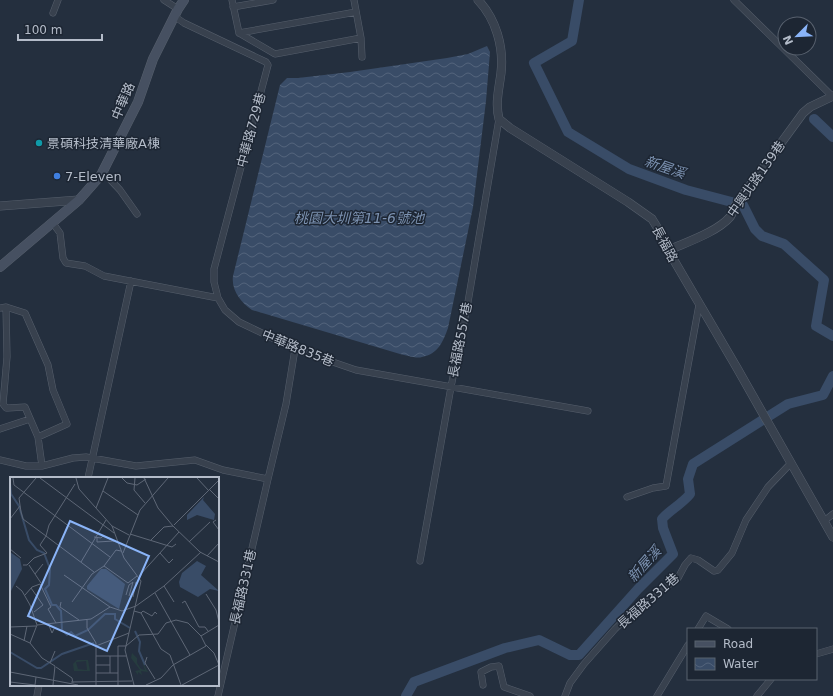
<svg xmlns="http://www.w3.org/2000/svg" width="833" height="696" viewBox="0 0 833 696" font-family="'DejaVu Sans','Noto Sans TC',sans-serif">
	<defs>
		<pattern id="water-waves" width="16" height="10" patternUnits="userSpaceOnUse"><rect width="16" height="10" fill="#394c67"/><path d="M0 5q4-4 8 0t8 0" fill="none" stroke="#53647b"/></pattern>
	</defs>
	<rect width="100%" height="100%" fill="#242f3e"/>
	<!-- water -->
	<path fill="url(#water-waves)" d="M487 46 490 52 486 101 473 207 448 328C443 342 438 354 422 357 416 359 406 355 400 354L252 310C241 303 231 290 233 276L280 85 287 78H298L350 72 447 58 468 54Z"/>
	<g fill="none" stroke-linecap="round" stroke-linejoin="round">
		<!-- river -->
		<path stroke="#394c67" stroke-width="10" d="M579 0 572 41 534 63 568 132 629 169 686 190 743 205 755 229 762 236 784 244 824 280 816 326 833 336
			M814 119 833 137
			M406 696 414 682 505 648 539 640 570 655H579L638 589 673 554 663 528 662 519C671 509 682 504 690 494L688 479 693 464 788 404 823 395 833 376"/>
		<!-- minor casing -->
		<g stroke="#565f6c" stroke-width="7">
			<path id="minor" d="M164 0 178 9
				M232 0 239 33
				M354 0 361 38 362 57
				M734 0 832 96
				M233 7 273 0
				M53 13 58 0
				M174 16 184 23 266 62 268 65 214 269V282L218 298
				M239 33 275 54 361 38
				M239 33 356 12
				M102 171 120 190 137 214
				M52 222 60 233 63 258 66 263 85 266 104 276 218 298 225 310 239 322 295 349 356 370 588 411
				M6 307 7 357 3 404 6 408H8L25 407 38 437 42 466
				M0 308 6 307 25 313 48 365 53 390 67 424 38 437
				M0 429 30 419
				M0 460 26 466H42L73 458 86 457 136 466 195 460 223 470 268 479
				M88 478 131 281
				M627 497 653 488 666 486 699 305
				M824 521 833 514
				M420 561 451 387 468 302 499 119
				M698 629 706 616 728 629
				M816 654 833 649
				M483 685 481 672 491 667 499 666 504 687 530 696
				M37 696 39 685
				M218 696 268 479 286 404 295 349
				M565 696 570 683 584 664 615 629 630 614 678 578 685 565 691 558 698 560 714 571 718 570 732 553 746 520 768 487 791 463
				M657 696 688 645
				M757 696 771 679"/>
		</g>
		<!-- tertiary casing -->
		<g stroke="#565f6c" stroke-width="9">
			<path id="tertiary" d="M478 0C496 19 504 47 501 73 499 89 495 103 499 119L510 128 628 202 652 219 660 232 672 257 737 368 833 537
				M0 206 79 200
				M669 250C687 242 717 232 730 217 732 215 733 210 735 206L803 113 810 107 833 96"/>
		</g>
		<!-- secondary casing -->
		<g stroke="#565f6c" stroke-width="10">
			<path id="secondary" d="M0 267 79 200 101 175 138 102 153 59 178 9 184 0"/>
		</g>
		<!-- minor -->
		<use href="#minor" stroke="#38414e" stroke-width="6"/>
		<!-- tertiary -->
		<use href="#tertiary" stroke="#38414e" stroke-width="8"/>
		<!-- secondary -->
		<use href="#secondary" stroke="#465061" stroke-width="9"/>
	</g>
	<!-- markers -->
	<circle fill="#0f9aa8" stroke="#1d2633" stroke-width="1.5" cx="39" cy="143" r="4"/>
	<circle fill="#3f7fe0" stroke="#1d2633" stroke-width="1.5" cx="57" cy="176" r="4"/>
	<g text-anchor="middle" dominant-baseline="central" stroke-width="3" stroke-linejoin="round" paint-order="stroke">
		<!-- street labels -->
		<g font-size="13" fill="#b4bcc9" stroke="#1d2633">
			<text transform="translate(123 101) rotate(-67)">中華路</text>
			<text transform="translate(251 130) rotate(-75)">中華路729巷</text>
			<text transform="translate(756 179) rotate(-55)">中興北路139巷</text>
			<text transform="translate(665 244) rotate(62)">長福路</text>
			<text transform="translate(460 340) rotate(-79)">長福路557巷</text>
			<text transform="translate(298 348) rotate(22)">中華路835巷</text>
			<text transform="translate(243 587) rotate(-77)">長福路331巷</text>
			<text transform="translate(648 601) rotate(-41)">長福路331巷</text>
		</g>
		<!-- poi labels -->
		<g font-size="13" fill="#b4bcc9" stroke="#1d2633" text-anchor="start">
			<text x="47" y="143">景碩科技清華廠A棟</text>
			<text x="65" y="176">7-Eleven</text>
		</g>
		<!-- water labels -->
		<g font-size="14" font-style="italic" fill="#7c92b1" stroke="#1d2633">
			<text transform="translate(665 167) rotate(19)">新屋溪</text>
			<text x="359" y="218">桃園大圳第11-6號池</text>
			<text transform="translate(644 564) rotate(-48)">新屋溪</text>
		</g>
	</g>
	<!-- overview -->
	<g transform="translate(10 477)">
		<rect width="209" height="209" fill="#242f3e"/>
		<path d="M67 183H78L80 194H64L63 187ZM76 184 77 193 66 192H68L66 185Z" fill="#263c3f" fill-rule="evenodd"/>
		<path d="M122 176 127 181V186L131 192 135 193 132 185 138 195 131 194 132 198 128 195V198L125 194 130 193 121 181Z" fill="#263c3f"/>
		<path d="M194 20 193 23 205 37 204 43 187 38 177 43V38ZM0 75 10 82 12 92 0 116ZM187 84 196 89 191 98 209 114 200 112 188 120 170 110 169 105 172 96ZM91 92H96L115 107 109 132 77 112V109Z" fill="#394c67"/>
		<path fill="none" stroke="#394c67" stroke-width="2" d="M0 6 1 17 9 29 19 63 27 73 34 76 40 92 39 108 35 112 42 128H46L51 134 52 153 57 158 61 155 65 159 78 153 95 137H105V142L120 151M125 154 130 165 129 174 135 188M0 175 27 191H31L52 177 84 166"/>
		<path fill="none" stroke="#5e6776" stroke-width="1" d="M3 1 4 8 100 80M26 1 9 21 11 35 13 42 36 59 39 48 65 7M30 1 104 56M66 1 69 12 102 49 114 81 131 104 115 173 124 208M112 1 117 6 127 8 136 2M125 1 124 13 135 26M134 1 148 31 163 49 190 75 209 85M187 1 199 14M200 13 209 22M93 14 128 38M86 31 98 1M0 42 10 29M206 43 203 45 209 53M164 48 209 3M102 49 119 58M120 57 162 70 166 67M84 60 91 61 93 59 104 64M87 61V65L104 64M141 63 154 50 163 49M179 65 200 45M0 72 11 81M113 76 130 33 158 1M150 76 159 86 163 82M197 79 209 66M71 85 96 43M13 88H17L24 81 37 76 30 68 36 59 84 95M19 88 31 106M94 89 118 106 127 99M25 97 33 87M54 98 100 130M129 99 169 55M30 107 41 130 38 132 46 146M6 109 12 114 20 128 27 148M154 109 164 125M21 111 33 128 24 135M145 116 180 178M196 117 206 133 209 145M15 118 22 110 30 107M116 118 119 108 123 105M119 119 123 105M123 120 126 105M51 125 50 130 69 143M62 125 82 97 94 89 106 73 111 74M172 126 175 124 189 150H195L198 154M124 134 131 136 151 172 160 178 171 208M131 136 133 134 142 139 145 135 147 137M77 143V151L86 166V208M38 146 42 156 44 152M0 150 26 149M0 157 20 166 32 181 45 189 43 208M14 164 17 149M20 166 27 148 81 142 100 130 112 134 126 129 154 109 191 75M196 168 204 176 209 188M86 169 119 156M86 179H116M100 179V196M137 180 135 186 145 202M40 186 45 174M86 188H100M46 190 62 201 63 206M0 195 68 208M86 196H108M0 205 25 208 26 200M61 205 122 204M108 208V169H116L129 158 148 157 156 146 166 143 178 146 191 159M136 208 151 201 163 188 196 169 191 159 209 148M172 208 209 188"/>
		<path fill="#8ab4f8" fill-opacity="0.15" stroke="#8ab4f8" stroke-width="2" d="M60 44 139 79 97 174 18 139Z"/>
		<rect width="209" height="209" fill="none" stroke="#b4bcc9" stroke-width="2"/>
	</g>
	<!-- legend -->
	<rect x="687" y="628" width="130" height="52" fill="#1d2633" stroke="#59626f"/>
	<rect x="695" y="641" width="20" height="6" fill="#465061" stroke="#59626f"/>
	<text x="723" y="648" font-size="12" fill="#b4bcc9">Road</text>
	<rect x="695" y="658" width="20" height="12" fill="url(#water-waves)" stroke="#59626f"/>
	<text x="723" y="668" font-size="12" fill="#b4bcc9">Water</text>
	<!-- north arrow -->
	<g transform="translate(797 36) rotate(246)"><circle r="19" fill="#1d2633" stroke="#59626f"/>
	<path d="M0-3L7 15L0 10L-7 15Z" fill="#8ab4f8"/>
	<text y="-6" font-size="11" font-weight="bold" text-anchor="middle" fill="#b4bcc9">N</text>
	</g>
	<!-- scale -->
	<path d="M18 34v6h84v-6" fill="none" stroke="#b4bcc9" stroke-width="2"/>
	<text x="24" y="34" font-size="12" fill="#b4bcc9" stroke="#1d2633" stroke-width="3" paint-order="stroke">100 m</text>
</svg>
